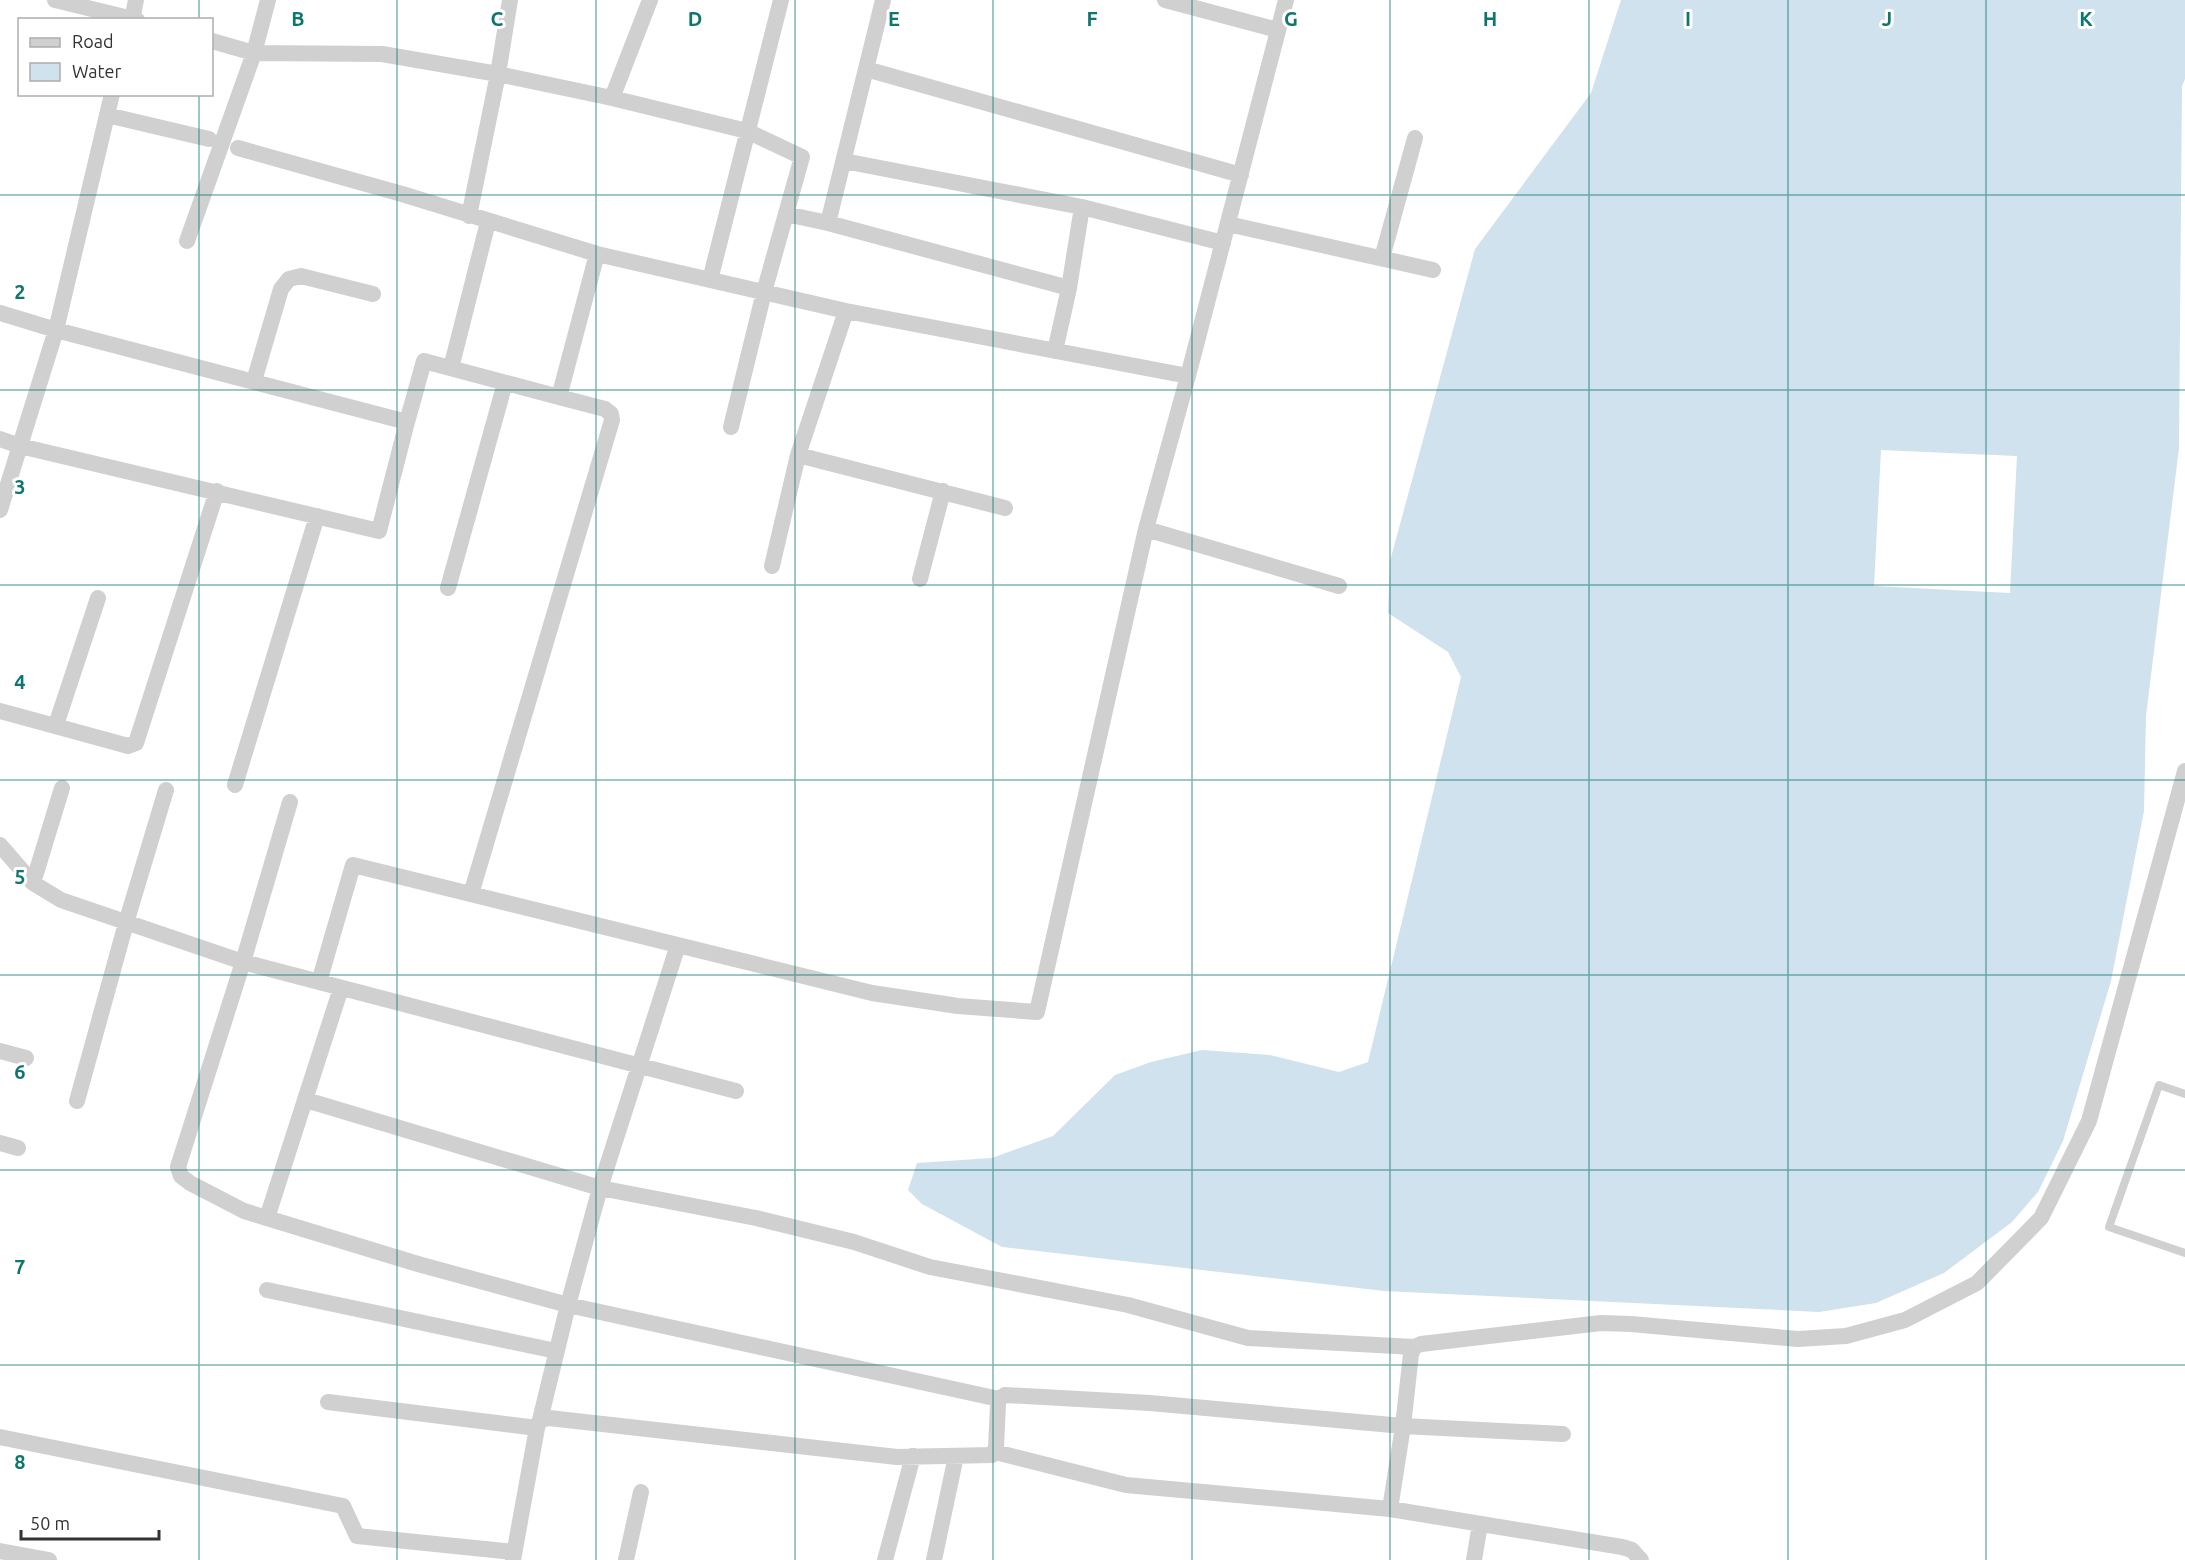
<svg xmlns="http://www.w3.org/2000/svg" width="2185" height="1560" viewBox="0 0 2185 1560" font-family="Ubuntu,sans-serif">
	<rect width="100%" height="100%" fill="#fff"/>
	<!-- water -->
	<path fill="#cfe2ee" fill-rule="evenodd" d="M1621 0H2185V79L2182 86 2179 448 2146 716 2144 811 2111 981 2063 1141 2038 1192 2012 1222 1944 1273 1876 1303 1819 1312 1384 1291 1002 1247 922 1204 908 1190 917 1163 992 1158 1053 1136 1115 1075 1151 1062 1202 1050 1270 1055 1339 1072 1368 1062 1461 677 1448 652 1388 613 1390 561 1475 249 1591 93ZM1881 450 2017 456 2010 593 1874 586Z"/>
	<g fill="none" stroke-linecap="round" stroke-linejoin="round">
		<!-- lane -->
		<path stroke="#d0d0d0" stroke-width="8" d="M2185 1094 2159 1085 2109 1227 2185 1253"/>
		<!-- street -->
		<path stroke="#d0d0d0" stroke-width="16" d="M55 0 137 20
			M650 0 612 98 747 131 802 157 764 292 731 427
			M1165 0 1278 30
			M132 20 136 0
			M212 41 254 53 382 54 498 74 612 98
			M866 69 1241 175
			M107 115 209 139
			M238 148 402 194 597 254 846 311 1188 376
			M844 161 1082 207
			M786 214 828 223 1069 288 1055 351
			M469 216 498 74 510 0
			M828 223 883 0
			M1228 224 1433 270
			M187 241 254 53 268 0
			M1382 258 1415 138
			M710 280 781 0
			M1069 288 1082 207 1223 243
			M846 311 798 455 1005 508
			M0 313 56 330 407 422 379 531 20 446 0 439
			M451 368 488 222
			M254 381 281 289 289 279 301 276 373 294
			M407 422 424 361 559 397 597 254
			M0 510 56 330 112 94
			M1146 529 1339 586
			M772 566 798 455
			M920 579 943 491
			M448 588 505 383
			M0 711 121 744 128 746 136 743 217 491
			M56 725 98 598
			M235 785 317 516
			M290 802 243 962 736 1091
			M0 845 33 883 61 900 243 962 178 1167 181 1176 190 1183 244 1211 418 1264 568 1305 540 1420
			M33 883 62 788
			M471 894 612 420 611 414 605 409 559 397
			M678 945 600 1188 568 1305 999 1399
			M319 982 353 865 872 993 958 1006 1037 1012 1146 529 1188 376 1286 0
			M0 1051 26 1058
			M306 1096V1100L600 1188 756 1218 854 1242 930 1267 1128 1305 1248 1338 1414 1347
			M77 1101 126 923 166 790
			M0 1143 18 1148
			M267 1218 341 988
			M267 1290 556 1351
			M328 1402 537 1428
			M0 1437 343 1506 357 1536 514 1552
			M995 1452 1126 1485 1390 1509 1622 1547 1632 1550 1641 1560
			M1390 1509 1403 1426 1563 1434
			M0 1551 49 1560
			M513 1560 537 1428 540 1420 549 1418 897 1457 992 1455 996 1448 998 1404 999 1399 1005 1395 1150 1403 1403 1426 1411 1354 1414 1347 1421 1344 1601 1323 1631 1324 1798 1339 1846 1336 1905 1320 1977 1283 2041 1218 2089 1121 2185 771
			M626 1560 641 1492
			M885 1560 913 1456
			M934 1560 956 1456
			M1474 1560 1480 1524"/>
	</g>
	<!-- grid -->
	<path fill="none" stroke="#0f766e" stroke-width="1.5" stroke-opacity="0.55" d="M199 0V20M397 0V1560M596 0V1560M795 0V1560M993 0V1560M1192 0V1560M1390 0V1560M1589 0V1560M1788 0V1560M1986 0V1560M199 94V1560M0 195H2185M0 390H2185M0 585H2185M0 780H2185M0 975H2185M0 1170H2185M0 1365H2185"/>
	<g font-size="20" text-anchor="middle" font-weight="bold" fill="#0f766e" stroke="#fff" stroke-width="6" stroke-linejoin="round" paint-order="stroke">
		<text x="298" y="26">B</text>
		<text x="497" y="26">C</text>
		<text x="695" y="26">D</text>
		<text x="894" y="26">E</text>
		<text x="1092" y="26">F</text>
		<text x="1291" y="26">G</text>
		<text x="1490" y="26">H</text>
		<text x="1688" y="26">I</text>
		<text x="1887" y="26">J</text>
		<text x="2086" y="26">K</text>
		<text x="20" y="299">2</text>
		<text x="20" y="494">3</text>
		<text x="20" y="689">4</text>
		<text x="20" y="884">5</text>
		<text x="20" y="1079">6</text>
		<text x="20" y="1274">7</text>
		<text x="20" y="1469">8</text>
	</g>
	<!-- legend -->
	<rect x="18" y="18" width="195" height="78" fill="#ffffff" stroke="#adadad" stroke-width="1.5"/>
	<rect x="30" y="38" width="30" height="9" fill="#d0d0d0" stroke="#adadad" stroke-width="1.5"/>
	<text x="72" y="48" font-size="18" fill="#333333">Road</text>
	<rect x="30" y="63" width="30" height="18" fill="#cfe2ee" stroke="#adadad" stroke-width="1.5"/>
	<text x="72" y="78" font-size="18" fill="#333333">Water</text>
	<!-- scale -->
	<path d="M21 1530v9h138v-9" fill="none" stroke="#333333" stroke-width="3"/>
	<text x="30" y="1530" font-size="18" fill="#333333" stroke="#ffffff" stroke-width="4.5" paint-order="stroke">50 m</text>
</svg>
